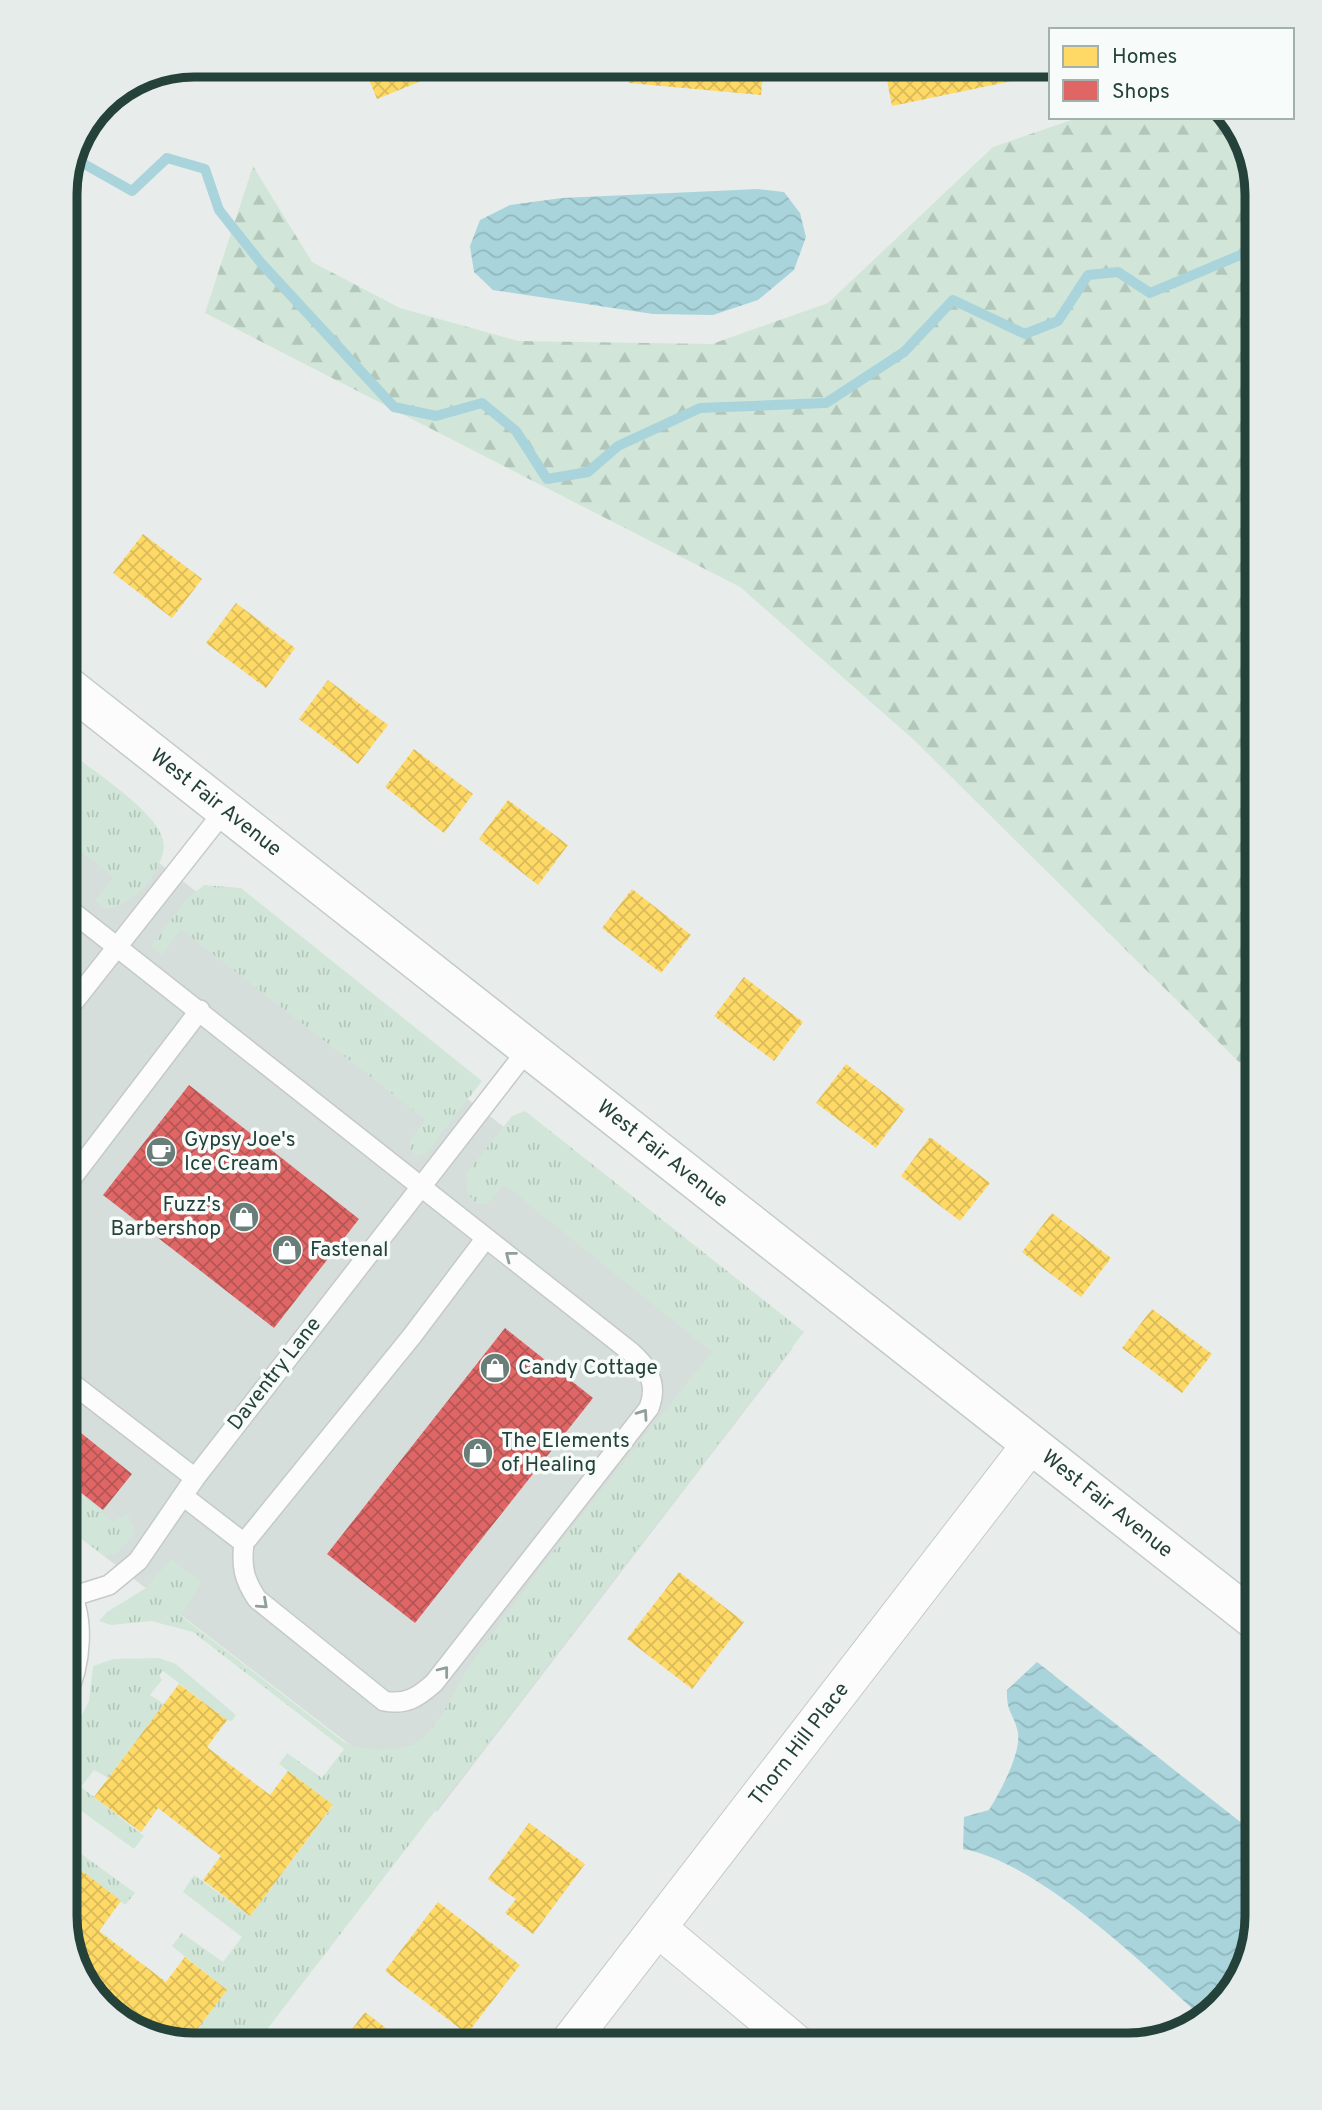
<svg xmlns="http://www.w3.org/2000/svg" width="1322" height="2110" viewBox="0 0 1322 2110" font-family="Overpass,sans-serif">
	<defs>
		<pattern id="grass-tufts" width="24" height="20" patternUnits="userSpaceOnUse" patternTransform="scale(1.75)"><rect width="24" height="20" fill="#d1e6d8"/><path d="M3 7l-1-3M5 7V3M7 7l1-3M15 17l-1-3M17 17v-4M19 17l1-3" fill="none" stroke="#b3c6ba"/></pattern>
		<pattern id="forest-firs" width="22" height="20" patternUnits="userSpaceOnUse" patternTransform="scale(1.75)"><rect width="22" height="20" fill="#d1e6d8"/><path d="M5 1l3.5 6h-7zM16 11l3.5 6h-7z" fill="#b3c6ba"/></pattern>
		<pattern id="water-waves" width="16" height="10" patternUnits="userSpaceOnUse" patternTransform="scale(1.75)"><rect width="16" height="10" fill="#a9d4db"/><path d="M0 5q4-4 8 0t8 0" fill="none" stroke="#91b7bd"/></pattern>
		<pattern id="homes-cross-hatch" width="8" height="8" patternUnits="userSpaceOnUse" patternTransform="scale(1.75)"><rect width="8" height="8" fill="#ffd966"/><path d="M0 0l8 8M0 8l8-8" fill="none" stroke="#dabb59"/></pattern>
		<pattern id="shops-cross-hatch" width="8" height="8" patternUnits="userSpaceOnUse" patternTransform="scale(1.75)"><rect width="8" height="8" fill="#e06666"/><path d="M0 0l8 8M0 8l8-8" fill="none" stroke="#b55655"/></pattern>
	</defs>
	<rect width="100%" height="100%" fill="#e8edeb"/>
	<!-- built -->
	<path fill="#d6dedb" d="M65 791 793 1348 437 1812 65 1526Z"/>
	<!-- grass -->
	<path fill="url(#grass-tufts)" d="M65 749C89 768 156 810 163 840 166 853 159 864 153 875 142 893 127 905 107 909L95 901 114 877 65 839Z
		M204 885 241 888 482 1081 427 1152 418 1156 411 1151 409 1142 426 1120 181 929 162 955 151 946 188 898Z
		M525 1111 804 1332 255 2045H185L227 1990 172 1946 182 1933 223 1962 242 1937 183 1892 194 1875 250 1916 333 1806 279 1764 287 1753 322 1778 344 1749 193 1632 151 1621 111 1625 99 1621 107 1612 146 1588 171 1559 201 1582 181 1616 344 1742C364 1751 397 1754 417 1742 438 1731 457 1684 471 1664 546 1556 630 1455 712 1352L504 1184 487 1204H477L468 1194 466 1174 512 1116Z
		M65 1480 112 1521 128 1515 135 1534 117 1553 104 1556 65 1526Z
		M159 1658 176 1664 236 1715 232 1721 227 1720 163 1671 159 1675 162 1680 150 1695 164 1704 108 1778 94 1770 81 1787 144 1836 134 1849 65 1799V1748L89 1701 93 1666 113 1659Z
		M65 1842 135 1893 125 1905 65 1858Z"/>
	<!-- forest -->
	<path fill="url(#forest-firs)" d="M1080 117H1227L1244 136 1257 194V1056L1239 1062 914 740 740 587 205 313 253 166 312 262 400 308 518 341 712 344 828 303 993 147Z"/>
	<!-- water -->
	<path fill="url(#water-waves)" d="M758 189 784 192 800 213 806 237 794 270 758 300 713 315 653 314 493 290 474 272 470 246 480 220 510 205 562 198Z
		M1037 1662 1257 1835C1257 1889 1265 2000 1195 2011 1139 1960 1037 1862 963 1849L964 1817 989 1810C1000 1792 1021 1754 1018 1733 1015 1715 1006 1713 1007 1690Z"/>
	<!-- homes -->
	<path fill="url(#homes-cross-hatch)" d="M363 65H432L436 75 377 99Z
		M631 65H764L761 95 629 83Z
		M884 65H1019L1022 79 892 106Z
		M143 534 202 579 172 618 113 573Z
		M236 603 295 648 266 688 206 643Z
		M328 680 388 725 358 764 299 719Z
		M414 749 473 794 444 833 385 787Z
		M508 800 568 845 538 885 479 839Z
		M632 889 691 935 661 973 602 928Z
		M744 977 803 1022 774 1061 714 1016Z
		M846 1064 905 1109 876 1148 816 1103Z
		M930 1137 990 1183 960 1221 901 1176Z
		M1052 1213 1111 1258 1081 1297 1022 1252Z
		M1152 1309 1212 1354 1182 1393 1122 1348Z
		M679 1572 744 1622 692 1689 627 1639Z
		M179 1684 227 1720 207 1747 270 1795 288 1771 333 1805 250 1916 203 1880 221 1856 158 1808 141 1832 94 1797Z
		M529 1823 585 1864 533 1934 505 1913 516 1899 488 1879Z
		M73 1864 121 1901 99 1931 166 1982 185 1957 227 1990 185 2045 122 2024 78 1974 65 1916V1876Z
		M438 1902 520 1965 467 2034 385 1971Z
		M365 2012 408 2045H340Z"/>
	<!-- shops -->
	<path fill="url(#shops-cross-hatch)" d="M189 1085 359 1219 274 1328 103 1195Z
		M505 1328 593 1398 415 1623 327 1554Z
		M65 1420 132 1474 103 1510 65 1480Z"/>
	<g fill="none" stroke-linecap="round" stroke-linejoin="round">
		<!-- stream -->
		<path stroke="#a9d4db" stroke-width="10" d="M77 160 132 191 167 158 205 169 219 210 261 263 394 407 436 416 482 403 516 431 547 479 588 472 618 446 700 408 826 403 904 352 953 300 1025 334 1058 321 1088 275 1118 272 1150 293 1257 248"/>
		<!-- lane casing -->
		<g stroke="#c5cac8" stroke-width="22">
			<path id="lane" d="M65 906 632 1353C649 1368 658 1385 649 1408L434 1683C417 1698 406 1705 384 1701L257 1599C244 1580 241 1566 244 1543L412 1336 486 1238
				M65 1013 225 810
				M65 1187 200 1010
				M65 1378 195 1478
				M183 1496 244 1543
				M74 1596 109 1585 138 1561 195 1478 528 1049
				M65 1699C81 1666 87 1615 65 1583"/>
		</g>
		<!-- street casing -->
		<g stroke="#c5cac8" stroke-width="39">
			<g id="street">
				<path d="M659 1929 798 2045"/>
				<path id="s1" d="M567 2045 1031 1444"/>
			</g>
		</g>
		<!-- secondary casing -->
		<g stroke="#c3cbc8" stroke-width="41">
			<g id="secondary">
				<path id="s2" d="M65 684 1257 1622"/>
			</g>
		</g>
		<!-- lane -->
		<use href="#lane" stroke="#fcfcfc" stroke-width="19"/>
		<!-- street -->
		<use href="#street" stroke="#fcfcfc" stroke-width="37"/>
		<!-- secondary -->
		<use href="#secondary" stroke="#fcfcfc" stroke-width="38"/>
	</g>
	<!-- one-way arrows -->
	<defs><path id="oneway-chevron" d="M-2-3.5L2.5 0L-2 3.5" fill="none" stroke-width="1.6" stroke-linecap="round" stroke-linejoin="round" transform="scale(1.75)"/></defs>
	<g stroke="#909f9b">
		<use href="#oneway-chevron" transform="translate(510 1256) rotate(-142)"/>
		<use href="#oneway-chevron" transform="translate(643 1414) rotate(-55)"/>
		<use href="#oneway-chevron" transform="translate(263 1604) rotate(42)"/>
		<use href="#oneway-chevron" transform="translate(444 1671) rotate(-52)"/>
	</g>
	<!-- icons -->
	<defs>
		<g id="cafe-disc" transform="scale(1.575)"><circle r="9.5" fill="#697e78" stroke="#f7fbf9"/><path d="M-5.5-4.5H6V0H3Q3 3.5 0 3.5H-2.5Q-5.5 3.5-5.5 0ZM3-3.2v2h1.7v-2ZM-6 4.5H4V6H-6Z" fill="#fff"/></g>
		<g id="shop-disc" transform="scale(1.575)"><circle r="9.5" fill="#697e78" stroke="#f7fbf9"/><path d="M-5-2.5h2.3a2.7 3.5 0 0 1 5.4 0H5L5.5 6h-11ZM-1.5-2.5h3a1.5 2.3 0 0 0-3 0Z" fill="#fff"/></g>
	</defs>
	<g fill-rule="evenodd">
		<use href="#cafe-disc" x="161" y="1152"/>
		<use href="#shop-disc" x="244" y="1217"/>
		<use href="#shop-disc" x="287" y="1250"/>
		<use href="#shop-disc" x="495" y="1368"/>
		<use href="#shop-disc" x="478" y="1453"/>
	</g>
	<g text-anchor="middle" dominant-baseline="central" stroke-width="7" stroke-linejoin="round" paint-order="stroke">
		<!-- street labels -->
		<g font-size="21" fill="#24423a" stroke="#f7fbf9">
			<text stroke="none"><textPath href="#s2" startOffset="192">West Fair Avenue</textPath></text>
			<text stroke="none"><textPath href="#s2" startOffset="760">West Fair Avenue</textPath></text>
			<text transform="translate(275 1374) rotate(-52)">Daventry Lane</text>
			<text stroke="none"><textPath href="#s2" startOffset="1326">West Fair Avenue</textPath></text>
			<text stroke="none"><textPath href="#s1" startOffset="380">Thorn Hill Place</textPath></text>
		</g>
		<!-- poi labels -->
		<g font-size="21" fill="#24423a" stroke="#f7fbf9" text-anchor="start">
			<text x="184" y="1140">Gypsy Joe's<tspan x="184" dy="24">Ice Cream</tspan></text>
			<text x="221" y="1205" text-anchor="end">Fuzz's<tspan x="221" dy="24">Barbershop</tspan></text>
			<text x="310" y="1250">Fastenal</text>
			<text x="518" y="1368">Candy Cottage</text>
			<text x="501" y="1441">The Elements<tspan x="501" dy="24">of Healing</tspan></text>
		</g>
	</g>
	<!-- crop -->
	<path d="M0 0H1322V2110H0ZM194 77H1128A117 117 0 0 1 1245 194V1916A117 117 0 0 1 1128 2033H194A117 117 0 0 1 77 1916V194A117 117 0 0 1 194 77Z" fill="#e6ecea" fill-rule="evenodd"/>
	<path fill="none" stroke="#24423a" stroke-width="9" d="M194 77H1128A117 117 0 0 1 1245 194V1916A117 117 0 0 1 1128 2033H194A117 117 0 0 1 77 1916V194A117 117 0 0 1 194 77Z"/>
	<!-- legend -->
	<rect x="1049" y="28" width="245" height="91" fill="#f7fbf9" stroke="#a3b1ad" stroke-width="2"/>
	<rect x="1063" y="46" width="35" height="21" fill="#ffd966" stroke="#a3b1ad" stroke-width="2"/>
	<text x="1112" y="63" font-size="21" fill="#24423a">Homes</text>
	<rect x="1063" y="80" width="35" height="21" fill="#e06666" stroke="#a3b1ad" stroke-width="2"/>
	<text x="1112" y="98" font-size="21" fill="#24423a">Shops</text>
</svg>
